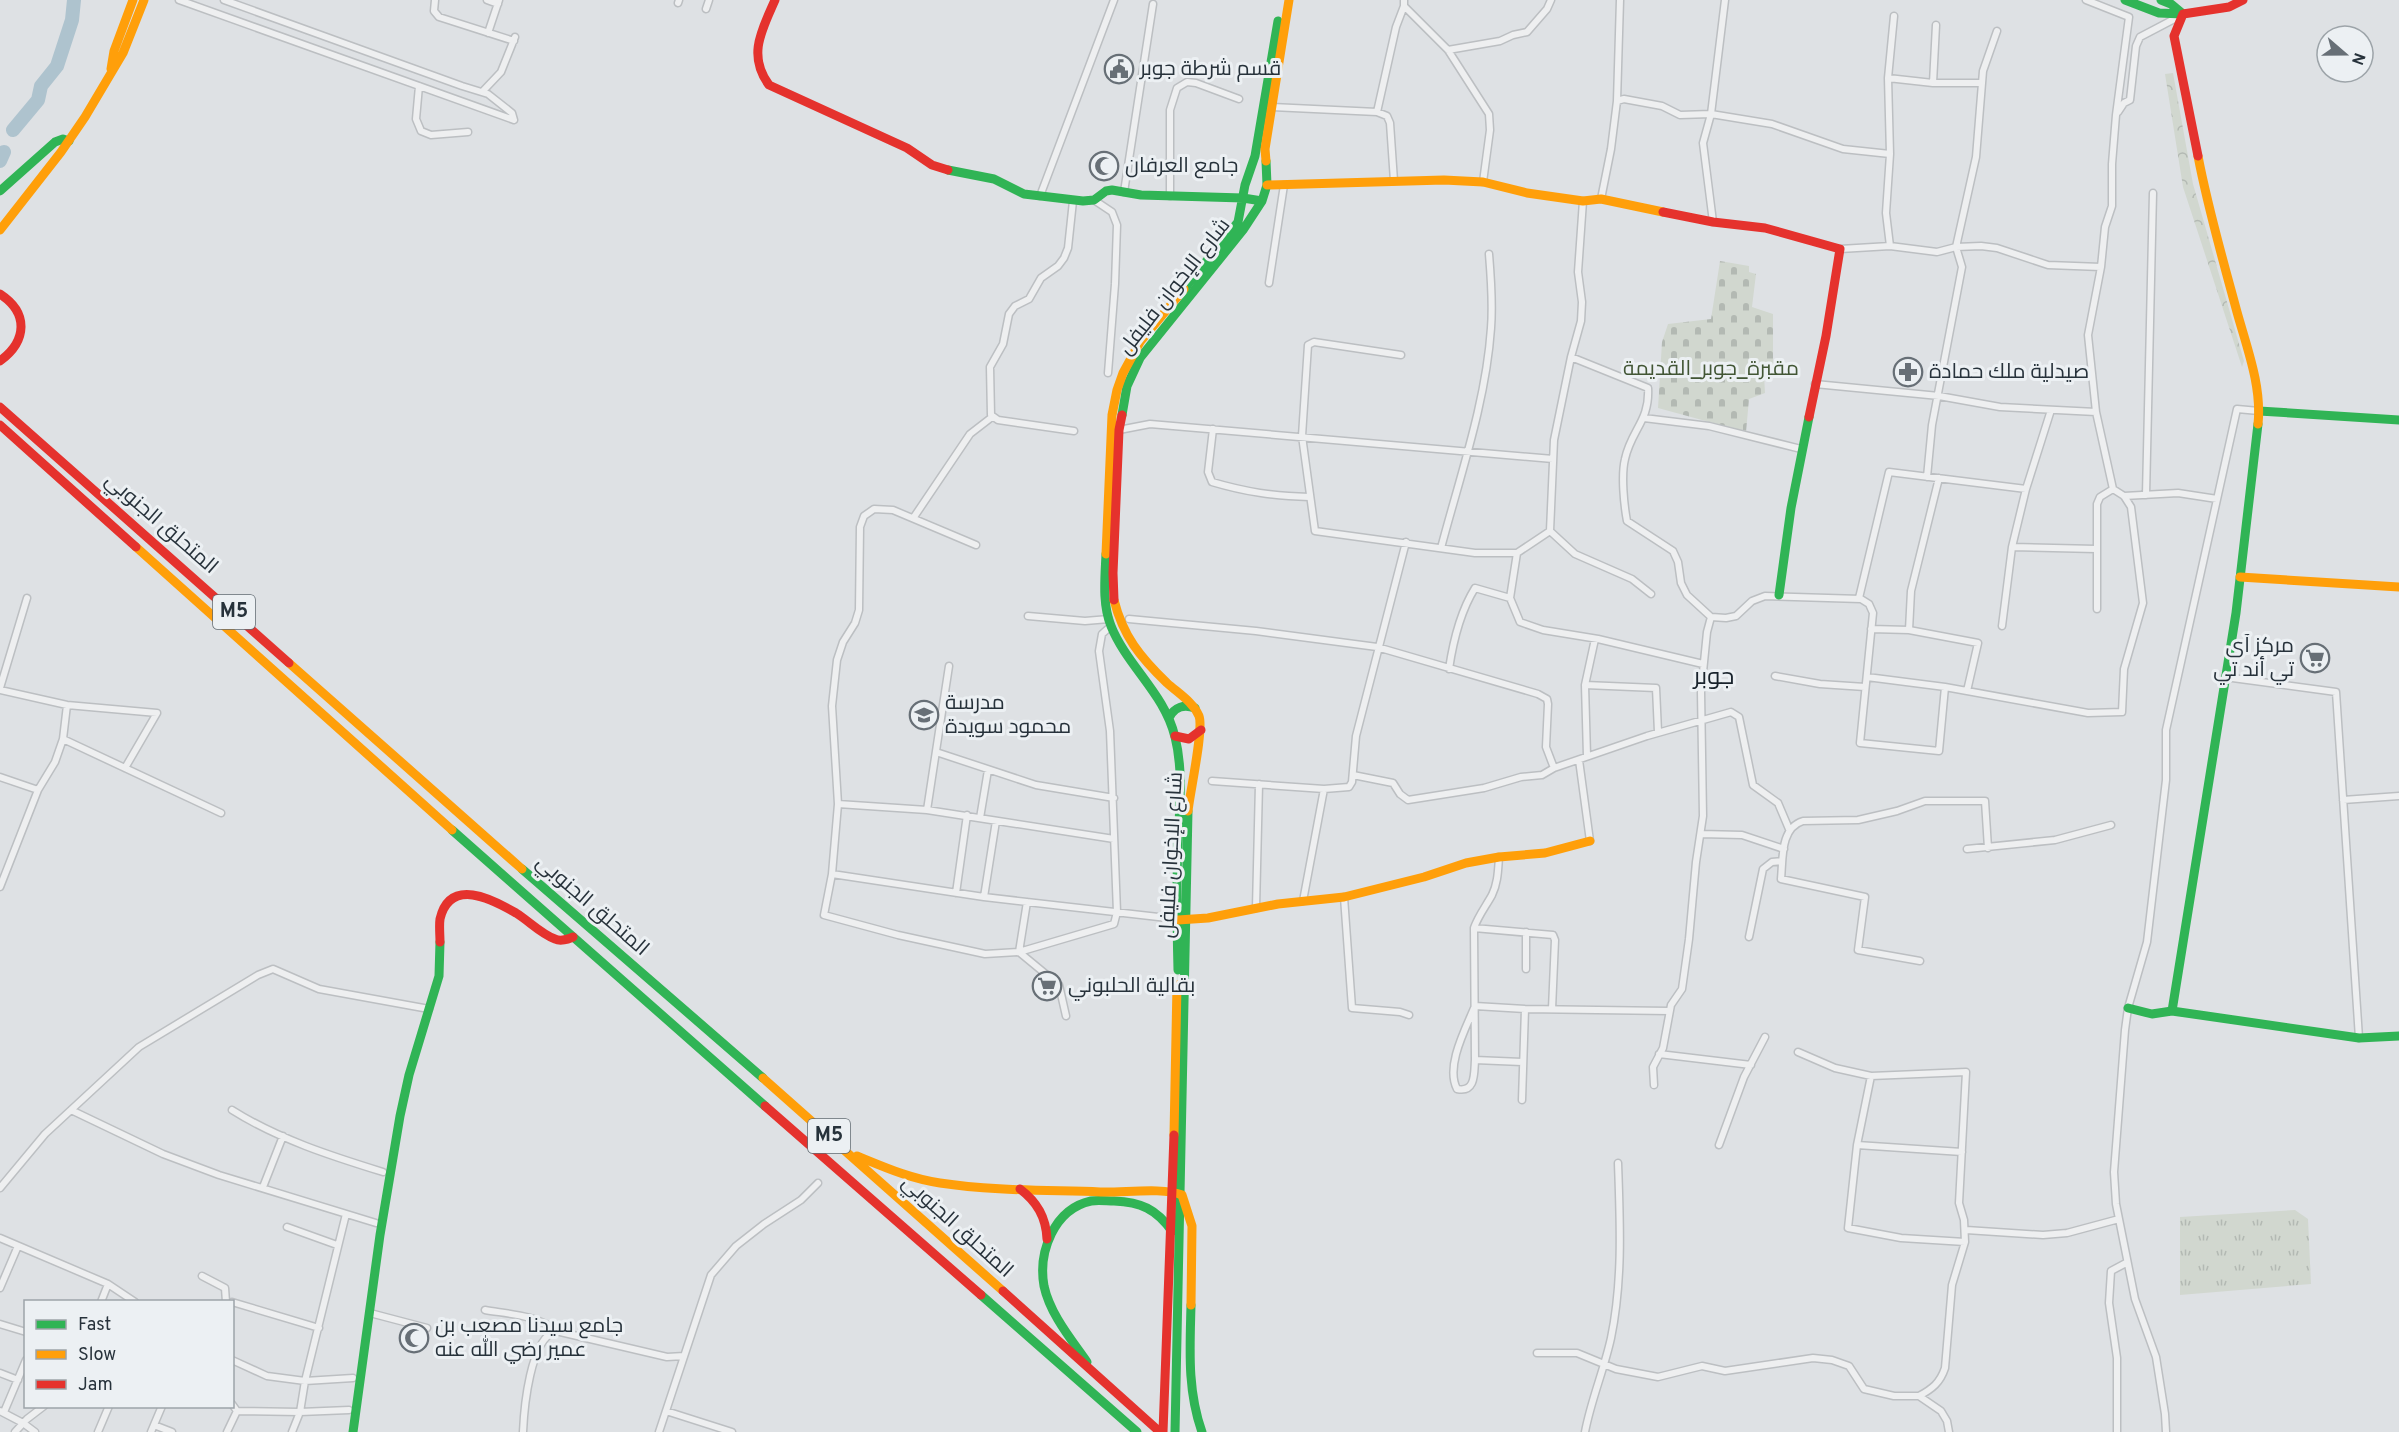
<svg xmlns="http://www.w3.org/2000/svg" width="2399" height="1432" viewBox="0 0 2399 1432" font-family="Overpass,Cairo,sans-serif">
	<defs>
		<pattern id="forest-crowns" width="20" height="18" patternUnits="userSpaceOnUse" patternTransform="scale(1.5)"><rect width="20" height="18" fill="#d1d7cf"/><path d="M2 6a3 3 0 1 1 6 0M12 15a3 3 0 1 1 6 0" fill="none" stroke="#b3b9b3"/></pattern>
		<pattern id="cemetery-stones" width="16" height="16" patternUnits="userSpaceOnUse" patternTransform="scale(1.5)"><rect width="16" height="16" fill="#d1d7cf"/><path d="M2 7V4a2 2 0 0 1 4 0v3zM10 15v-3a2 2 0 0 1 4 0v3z" fill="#b3b9b3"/></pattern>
		<pattern id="park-tufts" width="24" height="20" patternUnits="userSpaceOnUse" patternTransform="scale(1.5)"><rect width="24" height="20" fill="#d1d7cf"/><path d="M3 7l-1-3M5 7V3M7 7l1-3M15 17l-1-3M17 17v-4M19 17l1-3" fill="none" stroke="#b3b9b3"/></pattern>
	</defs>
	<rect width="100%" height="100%" fill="#dee1e4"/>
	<!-- forest -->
	<path fill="url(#forest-crowns)" d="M2173 73 2193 184 2244 361 2242 367 2183 187 2165 74Z"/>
	<!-- cemetery -->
	<path fill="url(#cemetery-stones)" d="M1720 261 1749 266V272L1756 274 1752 307 1773 314V373L1764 375 1765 393 1749 399 1746 432 1658 408 1662 342 1668 324 1711 319Z"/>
	<!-- park -->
	<path fill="url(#park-tufts)" d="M2295 1210 2308 1219 2311 1284 2180 1295V1217Z"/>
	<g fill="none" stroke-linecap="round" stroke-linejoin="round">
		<!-- river -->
		<path stroke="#aec3ce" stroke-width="14" d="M13 130 38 100 41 86 57 66 72 20 74 0
			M0 161 4 152"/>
		<!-- street casing -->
		<g stroke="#bcbfc2" stroke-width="9">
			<path id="street" d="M179 0 514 120
				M224 0 462 86 488 94 512 113 514 120
				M435 0 434 11 439 17 514 41
				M487 0 498 4
				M1404 0V6L1448 50 1489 114 1490 130 1483 182
				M678 3 679 0
				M706 9 709 0
				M488 33 499 0
				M1448 50 1500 41 1513 35 1527 32 1547 9 1551 0
				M1888 78 1933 83H1982
				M1933 83 1936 25
				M419 86 416 119 421 131 431 135 468 132
				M483 91 501 72 515 37
				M1617 101 1624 99 1662 106 1680 115 1711 114 1725 0
				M1272 107 1377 112 1387 116 1390 123 1394 181
				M1377 112 1396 27 1404 6
				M2118 112 2124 103 2130 100 2136 46 2140 37 2180 16
				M1124 192 1153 4
				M1040 196 1114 0
				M1170 196V110L1177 88 1187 82 1196 83 1239 99
				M1601 199 1611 149 1617 101 1620 0
				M1094 200 1112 212 1117 225 1115 284 1108 373
				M1073 201 1068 248 1064 258 1058 266 1041 278 1029 299 1015 306 1009 314 1003 344 990 367 991 415 998 420 1074 431
				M1583 201 1578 272 1582 302 1581 321 1571 357 1554 440 1550 531 1575 554 1632 579 1651 594
				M1713 222 1703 143 1711 114 1772 124 1843 149 1890 154
				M1890 246 1886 213 1890 154 1888 78 1894 16
				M1840 249 1890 246 1937 252 1956 247 1981 246 1997 248 2048 265 2101 267
				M1269 283 1284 185
				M1401 355 1314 342 1308 345 1302 436 1315 531 1475 553H1517L1550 531
				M1571 357 1648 388C1650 421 1631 430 1625 459 1621 475 1624 505 1627 521L1673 551 1678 562 1681 583 1687 595 1711 617 1726 618 1736 616 1752 601 1765 596 1861 599 1869 604 1873 613 1860 743 1939 751 1945 687
				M1815 384 1939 396 2000 407 2096 412
				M1644 418 1709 426 1801 449
				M1213 429 1208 472 1212 482C1246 492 1273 496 1309 497
				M1119 430 1150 424 1553 459
				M1927 477 1932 425 1962 267 1956 247 1976 157 1983 71 1997 31
				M2146 495 2153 193
				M2124 496 2178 493 2217 499
				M914 517 970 434 992 417
				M976 545 893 510 874 509 864 516 860 527 859 610 855 623 843 642 837 660 832 706 838 804 832 874 824 915 898 935 985 954 1019 952 1114 924 1117 912 1110 731 1099 651 1102 634 1111 626
				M2012 547 2096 549
				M1441 548C1460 476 1486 402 1491 328 1493 303 1491 278 1489 254
				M1510 598 1517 553
				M1859 598 1889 472 2026 489
				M2097 609V504L2100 497 2113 489
				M1028 616 1085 621 1109 619
				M1129 619 1256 631 1377 647 1538 694 1547 699 1548 704 1546 747 1554 768
				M2002 626 2012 547 2026 489 2051 410
				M1871 629 1909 630 1911 591 1939 478
				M1909 630 1978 643 1967 691
				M1449 669C1453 642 1460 612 1475 588L1510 598 1520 622 1543 630 1598 639 1703 664
				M1775 676 1820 684 1865 687
				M1867 677 1945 687 2088 713 2122 712 2124 669 2143 603 2131 507 2124 496 2113 489 2096 412 2088 335 2101 267 2105 227 2112 206V164L2116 115 2129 17 2086 0
				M2225 677 2336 692 2359 1038
				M1585 685 1656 688 1658 732
				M0 688 27 598
				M0 690 67 705 157 713 125 768
				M63 739 221 813
				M936 752 1036 785 1114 798
				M1587 756 1585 685 1595 639
				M1579 760 1590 841
				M1353 775 1393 783 1400 794 1408 800 1484 788 1521 777 1542 775 1554 768 1647 736 1731 712 1739 717 1753 785 1778 803 1789 829
				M0 777 38 790
				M1212 781 1324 789 1349 787 1352 782 1356 736 1406 542
				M2343 800 2399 796
				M838 804 927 810 1114 839
				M927 810 949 666
				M980 818 988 770
				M1701 834 1742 835 1784 849
				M1967 849 2055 840 2111 825
				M1499 857C1498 870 1498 883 1492 895 1486 906 1478 916 1474 928L1475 1060 1522 1062
				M832 874 984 897 1176 919
				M0 887 38 790 55 762 63 739 67 705
				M956 893 967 815
				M984 897 996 821
				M1344 897 1352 1008 1400 1012 1409 1015
				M1303 901 1324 789
				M1027 902 1019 952 1059 985 1066 1016
				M1256 908 1259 784
				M1474 928 1553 935 1555 940 1552 1009
				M1749 937 1763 869 1772 862 1782 861
				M1920 961 1858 950 1865 897 1781 879C1783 859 1780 828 1803 821L1858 820 1897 811 1925 801H1985L1988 848
				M1526 969V932
				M1798 1052 1835 1068 1871 1076 1966 1072 1959 1203 1964 1220 1965 1242 1952 1285 1945 1368C1940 1383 1932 1389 1919 1396
				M1659 1054 1751 1065
				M1475 1060C1474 1073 1476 1093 1457 1089 1445 1066 1466 1028 1475 1006L1525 1009 1669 1011
				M1871 1076 1857 1145 1848 1228 1901 1238 1965 1242
				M1654 1085 1653 1067 1663 1048 1671 1005 1682 989 1689 939 1696 862 1703 816 1701 692 1707 632 1711 617
				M1522 1100 1525 1009
				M71 1110 163 1154 219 1175 376 1223
				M232 1110C278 1139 331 1156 383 1172
				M1719 1145 1744 1077 1765 1037
				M1857 1145 1962 1152
				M263 1187 283 1136
				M0 1188 45 1134 139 1047 258 975 273 969 319 989 429 1009
				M346 1214 305 1381 300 1412 349 1410
				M287 1227 337 1245
				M1966 1230 2043 1235 2067 1233 2119 1219
				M0 1238 108 1284 135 1302
				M202 1276 225 1288 226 1302
				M0 1288 18 1246
				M101 1302 108 1284
				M232 1302 319 1328
				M485 1310C508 1314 538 1315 556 1331L667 1357 684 1356
				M370 1313 427 1328
				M0 1324 26 1332
				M1537 1353H1577L1616 1369 1658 1377 1702 1366 1725 1371 1813 1358 1832 1360 1849 1366 1864 1389 1894 1396H1919L1941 1411 1947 1421 1949 1432
				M232 1360 267 1376 305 1381 353 1378
				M0 1373 18 1380
				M0 1411 23 1423 35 1432
				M237 1411 300 1412 292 1432
				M666 1411 732 1432
				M4 1412 26 1360
				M154 1425 172 1432
				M15 1432 27 1419 44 1406
				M98 1432 109 1406
				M151 1432 162 1406
				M227 1432 237 1411 232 1404
				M523 1432C524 1409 530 1338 556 1331
				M659 1432 711 1275 736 1246 764 1224 801 1200 818 1183
				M1585 1432C1591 1400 1604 1370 1611 1338 1623 1280 1620 1221 1618 1163
				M2117 1432V1358L2109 1303 2111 1271 2126 1263
				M2166 1432 2165 1414 2156 1357 2135 1299 2116 1204 2114 1172 2125 1030 2128 1008 2147 942 2166 780V730L2237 409 2259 411"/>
		</g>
		<!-- street -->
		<use href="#street" stroke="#eeeff0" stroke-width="6"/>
		<!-- fast -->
		<path stroke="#30b455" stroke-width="9" d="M2125 0 2159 13 2183 14
			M2161 0 2171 4 2183 14
			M948 170 994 179 1024 194 1083 201 1094 200 1106 191 1112 190 1141 195 1243 198 1262 201
			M0 191 55 142 63 139 69 141
			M1184 289 1238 222 1245 185 1255 156 1278 21
			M2259 411 2399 420
			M1122 415 1127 386 1140 358 1243 230 1262 201 1267 185 1266 161
			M1106 554C1105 578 1102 604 1111 626 1127 666 1165 694 1175 737 1184 772 1179 811 1178 846 1176 888 1177 929 1178 970
			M1779 595 1791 508 1809 417
			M1169 718C1174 707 1184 704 1195 708
			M452 830 765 1106
			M522 869 763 1078
			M2128 1008 2152 1014 2172 1011 2359 1038 2399 1036
			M2172 1011 2236 613 2258 424
			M981 1295 1137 1432
			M1191 1305C1190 1348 1187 1390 1202 1432
			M1087 1362C1071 1339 1050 1314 1044 1286 1038 1252 1054 1209 1091 1201 1098 1200 1107 1201 1114 1201 1141 1202 1156 1209 1172 1231
			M353 1432 380 1235 400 1116 409 1075 439 976 440 942
			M1175 1432 1188 811"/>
		<!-- slow -->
		<path stroke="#ff9f0a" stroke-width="9" d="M111 69 114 51 133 0
			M2198 156C2208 209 2223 260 2237 312 2247 348 2262 387 2258 424
			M1266 161 1265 149 1289 0
			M1267 185 1444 180 1483 182 1527 193 1583 201 1601 199 1663 212
			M0 230 61 152 85 117 123 53 144 0
			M136 547 452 830
			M1106 554 1112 415 1117 390 1123 373 1140 342 1184 289
			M2240 577 2399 587
			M1114 600C1123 636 1140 657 1167 683 1178 693 1193 702 1199 716 1204 729 1190 792 1188 811
			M289 663 522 869
			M1178 920 1208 918 1278 904 1344 897 1424 877 1466 863 1499 857 1545 853 1590 841
			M763 1078 1003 1291
			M1174 1135 1177 985
			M857 1156C884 1167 911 1179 940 1183 992 1191 1047 1190 1100 1192 1123 1193 1163 1187 1182 1195L1192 1226 1191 1305"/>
		<!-- jam -->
		<path stroke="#e5322d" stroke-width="9" d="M775 0C762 30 747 55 769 85L907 148 932 165 948 170
			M2198 156 2174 36 2183 14 2229 7 2243 0
			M1663 212 1713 222 1765 228 1840 249 1826 336 1809 417
			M0 294C29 313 27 341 0 361
			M0 407 289 663
			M0 425 136 547
			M1114 600 1113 573 1119 430 1122 415
			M1175 736 1189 739 1201 730
			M440 942C440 935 439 926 440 919 450 877 492 899 516 913 529 921 541 934 555 939 561 942 568 939 573 937
			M765 1106 981 1295
			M1020 1189C1037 1202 1046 1217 1047 1239
			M1003 1291 1160 1432
			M1163 1432 1174 1135"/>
	</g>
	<!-- icons -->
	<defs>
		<g id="civic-ring" transform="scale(1.5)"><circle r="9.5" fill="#ecf0f3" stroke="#676f76" stroke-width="1.5"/><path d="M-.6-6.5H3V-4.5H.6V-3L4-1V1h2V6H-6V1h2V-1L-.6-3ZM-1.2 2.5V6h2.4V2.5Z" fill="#676f76"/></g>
		<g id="mosque-ring" transform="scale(1.5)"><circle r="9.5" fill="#ecf0f3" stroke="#676f76" stroke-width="1.5"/><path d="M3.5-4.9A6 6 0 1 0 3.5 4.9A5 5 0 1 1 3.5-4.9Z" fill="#676f76"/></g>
		<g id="pharmacy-ring" transform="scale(1.5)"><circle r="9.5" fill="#ecf0f3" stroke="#676f76" stroke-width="1.5"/><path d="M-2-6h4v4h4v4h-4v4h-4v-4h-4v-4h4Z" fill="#676f76"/></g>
		<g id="supermarket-ring" transform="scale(1.5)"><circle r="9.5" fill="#ecf0f3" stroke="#676f76" stroke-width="1.5"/><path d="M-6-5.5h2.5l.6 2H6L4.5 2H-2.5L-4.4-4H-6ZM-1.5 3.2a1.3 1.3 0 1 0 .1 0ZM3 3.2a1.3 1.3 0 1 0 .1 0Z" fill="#676f76"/></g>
		<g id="school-ring" transform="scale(1.5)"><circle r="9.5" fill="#ecf0f3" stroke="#676f76" stroke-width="1.5"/><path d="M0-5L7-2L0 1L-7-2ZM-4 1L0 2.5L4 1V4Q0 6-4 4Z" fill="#676f76"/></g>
	</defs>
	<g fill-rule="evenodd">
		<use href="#civic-ring" x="1119" y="69"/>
		<use href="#mosque-ring" x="1104" y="166"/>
		<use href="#pharmacy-ring" x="1908" y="372"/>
		<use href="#supermarket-ring" x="2315" y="658"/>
		<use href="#school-ring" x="924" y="715"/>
		<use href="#supermarket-ring" x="1047" y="986"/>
		<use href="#mosque-ring" x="414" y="1338"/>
	</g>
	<g text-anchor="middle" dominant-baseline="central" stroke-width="6" stroke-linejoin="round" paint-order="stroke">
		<!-- shield labels -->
		<g fill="#ecf0f3" stroke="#626b72" stroke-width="1.5">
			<rect x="213" y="595" width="42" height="34" rx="4.5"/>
			<rect x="808" y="1119" width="42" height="34" rx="4.5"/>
		</g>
		<g font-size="20" font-weight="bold" fill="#27323b">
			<text x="234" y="612">M5</text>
			<text x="829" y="1136">M5</text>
		</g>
		<!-- poi labels -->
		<g font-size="21" fill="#27323b" stroke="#ecf0f3" text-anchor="start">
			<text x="1140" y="69">قسم شرطة جوبر</text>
			<text x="1125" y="166">جامع العرفان</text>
			<text x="1929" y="372">صيدلية ملك حمادة</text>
			<text x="2294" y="646" text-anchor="end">مركز آي<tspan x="2294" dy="24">تي أند تي</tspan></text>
			<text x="945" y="703">مدرسة<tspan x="945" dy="24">محمود سويدة</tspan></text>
			<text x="1068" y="986">بقالية الحلبوني</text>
			<text x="435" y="1326">جامع سيدنا مصعب بن<tspan x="435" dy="24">عمير رضي الله عنه</tspan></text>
		</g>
		<!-- street labels -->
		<g font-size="21" fill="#27323b" stroke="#ecf0f3">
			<text transform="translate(1175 287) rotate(-52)">شارع الإخوان فليفل</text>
			<text transform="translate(161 524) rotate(41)">المتحلق الجنوبي</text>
			<text transform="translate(1172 855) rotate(-87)">شارع الإخوان فليفل</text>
			<text transform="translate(592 906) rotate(41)">المتحلق الجنوبي</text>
			<text transform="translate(957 1227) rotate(42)">المتحلق الجنوبي</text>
		</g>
		<!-- park labels -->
		<g font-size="21" fill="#425635" stroke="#ecf0f3">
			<text x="1711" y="369">مقبرة_جوبر_القديمة</text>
		</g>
		<!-- quarter labels -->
		<g font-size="24" fill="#19232c" stroke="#ecf0f3">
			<text x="1714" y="678">جوبر</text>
		</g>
	</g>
	<!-- legend -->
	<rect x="24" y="1300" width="210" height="108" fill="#ecf0f3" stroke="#9da4a9" stroke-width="1.5"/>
	<rect x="36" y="1320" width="30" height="9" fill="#30b455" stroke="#9da4a9" stroke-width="1.5"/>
	<text x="78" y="1330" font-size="18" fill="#27323b">Fast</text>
	<rect x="36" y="1350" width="30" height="9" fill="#ff9f0a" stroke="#9da4a9" stroke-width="1.5"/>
	<text x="78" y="1360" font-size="18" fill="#27323b">Slow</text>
	<rect x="36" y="1380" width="30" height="9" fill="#e5322d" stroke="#9da4a9" stroke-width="1.5"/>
	<text x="78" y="1390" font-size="18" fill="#27323b">Jam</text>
	<!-- north arrow -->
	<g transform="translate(2345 54) rotate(110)"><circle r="28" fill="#ecf0f3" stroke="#9da4a9" stroke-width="1.5"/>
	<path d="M0-4.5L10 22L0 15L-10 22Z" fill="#676f76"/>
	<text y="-9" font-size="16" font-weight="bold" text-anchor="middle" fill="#27323b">N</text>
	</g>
</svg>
